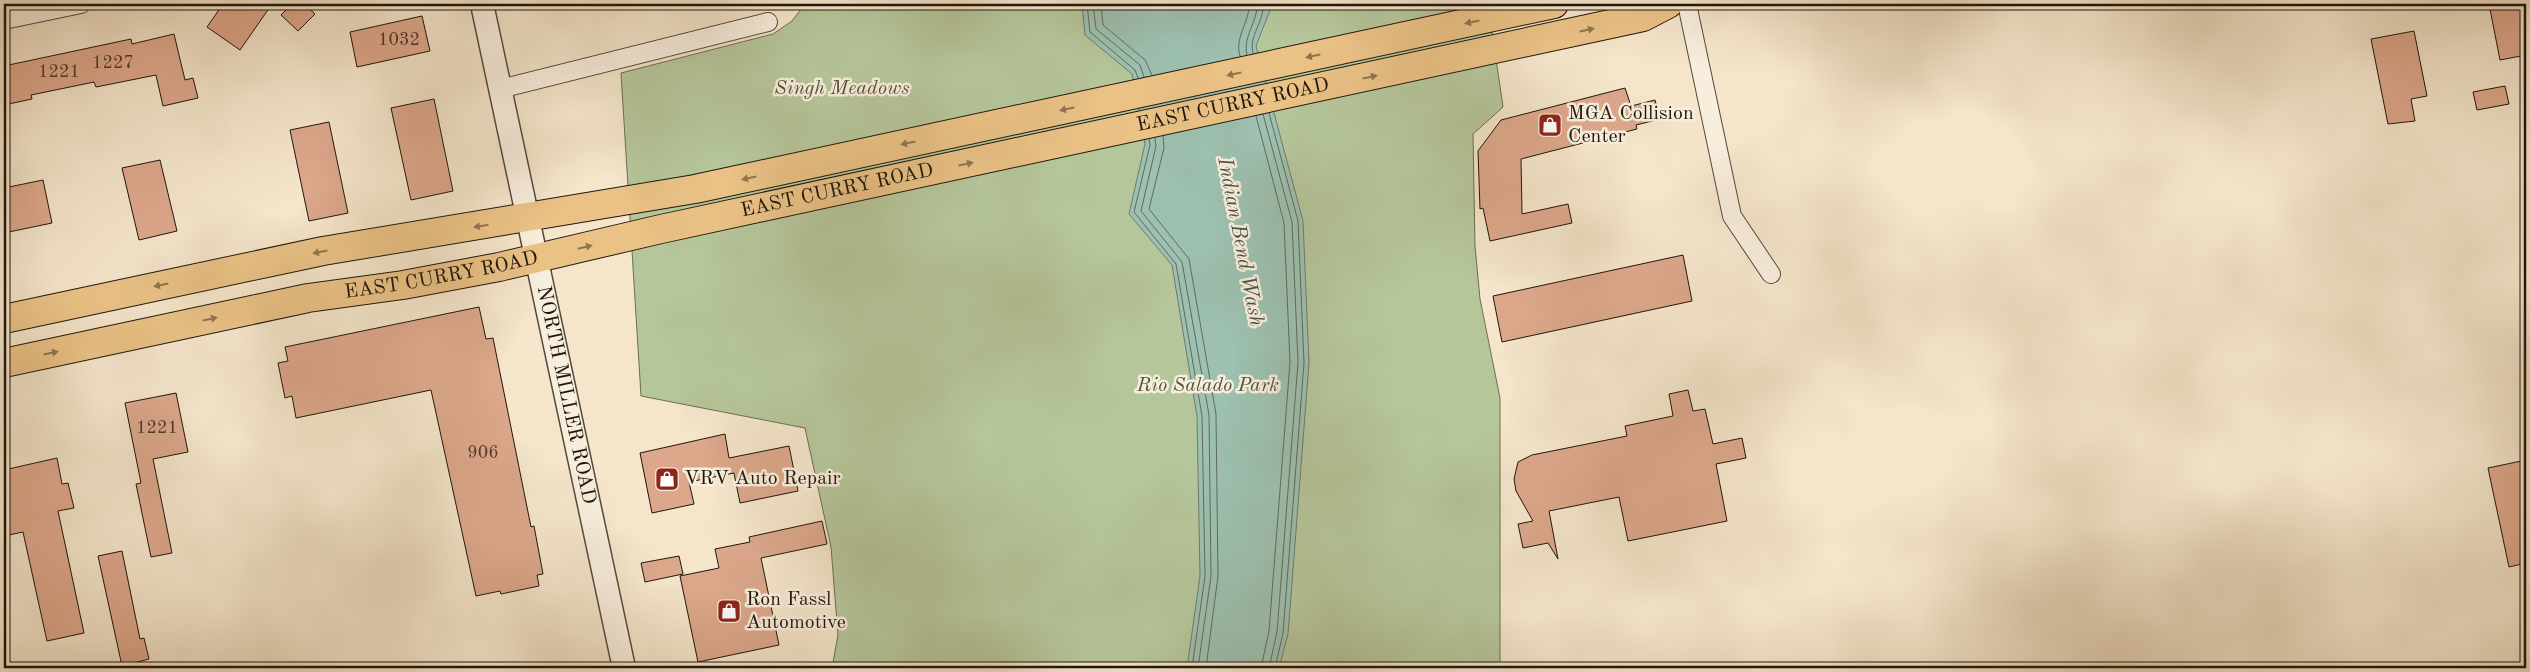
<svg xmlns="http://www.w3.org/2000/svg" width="2530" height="672" viewBox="0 0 2530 672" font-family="'Old Standard TT',serif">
	<rect width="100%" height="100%" fill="#f4e5cb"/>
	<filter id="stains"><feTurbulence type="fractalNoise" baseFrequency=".004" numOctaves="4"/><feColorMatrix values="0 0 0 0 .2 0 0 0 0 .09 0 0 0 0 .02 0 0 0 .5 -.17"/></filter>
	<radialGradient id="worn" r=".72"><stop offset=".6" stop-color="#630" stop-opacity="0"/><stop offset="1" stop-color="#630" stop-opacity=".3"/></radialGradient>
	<!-- green -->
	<path fill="#b6c69b" stroke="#6a6e53" d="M805 4H1488L1503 107 1473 134 1475 246 1480 299 1500 398V668H832L838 635 831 547 805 428 641 396 621 73 773 34 792 21Z"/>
	<!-- water -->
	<path fill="#9dc0b0" stroke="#6b7c6e" d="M1082 4H1267L1270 10 1256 46 1303 221 1309 363 1288 634 1279 668H1187L1200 576 1197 416 1172 265 1129 214 1145 144 1132 74 1085 35Z"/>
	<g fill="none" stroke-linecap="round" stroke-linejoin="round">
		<!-- shore -->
		<path stroke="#5e6b5e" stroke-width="1" d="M1087 4 1090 32 1135 70 1138 78
			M1093 4 1096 29 1140 65 1144 77
			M1101 4 1103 25 1145 60 1152 75
			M1253 53C1248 36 1265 21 1263 4
			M1247 55C1242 37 1258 22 1257 4
			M1240 56C1234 37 1250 22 1249 4
			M1269 113 1298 221 1304 363 1283 633 1275 668
			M1263 114 1292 222 1298 362 1277 632 1269 668
			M1256 116 1284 223 1290 362 1269 631 1261 668
			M1163 136 1164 148 1149 209 1189 259 1216 414 1218 576 1206 668
			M1155 138 1156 146 1141 211 1182 262 1209 415 1211 576 1198 668
			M1149 139 1150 145 1134 212 1176 264 1202 416 1205 576 1192 668"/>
	</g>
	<!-- building -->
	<path fill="#dca78b" stroke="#1f160b" d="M223 4H272L240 50 207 27Z
		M292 4H304L315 14 298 31 281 15Z
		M2489 4H2526V55L2500 60Z
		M422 16 430 51 357 67 350 32Z
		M2414 31 2427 96 2411 99 2415 121 2388 124 2371 39Z
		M174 34 185 80 193 78 198 98 163 106 156 75 96 87 94 82 31 95 32 99 4 105V66L131 39 132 44Z
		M2505 86 2509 104 2477 110 2473 92Z
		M1625 88 1631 106 1655 100 1660 119 1636 125 1637 129 1521 159 1522 214 1568 204 1572 223 1490 241 1483 208 1480 209 1478 151 1501 120Z
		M434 99 453 191 411 200 391 108Z
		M329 122 348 213 309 221 290 130Z
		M160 160 177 231 139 240 122 168Z
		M43 180 52 223 4 233V188Z
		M1683 255 1692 301 1502 342 1493 296Z
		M479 307 486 339 493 338 531 527 534 526 543 574 537 575 539 586 501 594 500 591 476 596 431 390 296 418 292 396 285 398 278 363 288 361 285 347Z
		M1688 390 1693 411 1705 409 1713 444 1742 438 1746 458 1716 464 1727 521 1628 541 1619 497 1549 511 1558 559 1548 543 1523 548 1518 524 1533 521 1516 491 1514 479 1518 462 1532 455 1627 436 1625 426 1673 416 1669 394Z
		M176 393 188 452 153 459 172 553 151 557 136 484 141 483 125 403Z
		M725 434 729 458 789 446 798 491 740 503 734 473 689 482 694 504 652 513 640 453Z
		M57 458 62 484 68 483 74 508 58 511 84 633 47 641 23 532 4 536V470Z
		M2526 460V563L2509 567 2488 468Z
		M822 521 827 544 761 558 779 645 698 662 680 576 719 568 715 549 750 542 749 537Z
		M122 551 140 639 144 638 149 659 122 666 98 556Z
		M679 556 683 574 645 582 641 563Z"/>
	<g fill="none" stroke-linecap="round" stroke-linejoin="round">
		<!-- minor casing -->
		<g stroke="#544a3b" stroke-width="20">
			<path id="minor" d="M1687 4 1732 216 1771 274
				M4 20 81 4
				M500 89 768 22"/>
		</g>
		<!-- tertiary casing -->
		<g stroke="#544a3b" stroke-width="25">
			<g id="tertiary">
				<path id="s1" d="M482 4 624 668"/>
			</g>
		</g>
		<!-- primary casing -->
		<g stroke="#1f160b" stroke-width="30">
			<g id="primary">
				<path d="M4 319 323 251 695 189 1554 4"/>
				<path id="s2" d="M4 363 308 298 403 285 499 267 661 229 1643 17 1668 4"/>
			</g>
		</g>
		<!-- minor -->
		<use href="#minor" stroke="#f8eedd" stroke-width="18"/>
		<!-- tertiary -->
		<use href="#tertiary" stroke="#f8eedd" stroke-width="22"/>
		<!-- primary -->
		<use href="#primary" stroke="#eac286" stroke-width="28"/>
	</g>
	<!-- one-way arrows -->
	<defs><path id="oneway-solid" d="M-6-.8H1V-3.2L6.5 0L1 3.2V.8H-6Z" transform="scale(1.25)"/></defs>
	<g fill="#8f754f">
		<use href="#oneway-solid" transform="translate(1472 22) rotate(168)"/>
		<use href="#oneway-solid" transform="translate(1587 30) rotate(-12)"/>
		<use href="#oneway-solid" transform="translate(1313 56) rotate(168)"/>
		<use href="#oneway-solid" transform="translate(1234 74) rotate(168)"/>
		<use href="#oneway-solid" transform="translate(1370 77) rotate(-12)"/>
		<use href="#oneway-solid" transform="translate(1067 109) rotate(168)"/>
		<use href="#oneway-solid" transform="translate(908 143) rotate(168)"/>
		<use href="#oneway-solid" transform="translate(966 164) rotate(-12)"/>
		<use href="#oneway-solid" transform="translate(749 178) rotate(168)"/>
		<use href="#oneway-solid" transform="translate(481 226) rotate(171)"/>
		<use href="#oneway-solid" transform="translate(585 247) rotate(-13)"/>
		<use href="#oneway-solid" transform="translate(320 252) rotate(169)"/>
		<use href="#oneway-solid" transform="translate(161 285) rotate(168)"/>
		<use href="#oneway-solid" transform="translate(210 319) rotate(-12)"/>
		<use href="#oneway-solid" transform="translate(51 353) rotate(-12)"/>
	</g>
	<!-- icons -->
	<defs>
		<g id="shop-square" transform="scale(1.25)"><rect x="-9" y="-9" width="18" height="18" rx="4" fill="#8f2418" stroke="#f8eedd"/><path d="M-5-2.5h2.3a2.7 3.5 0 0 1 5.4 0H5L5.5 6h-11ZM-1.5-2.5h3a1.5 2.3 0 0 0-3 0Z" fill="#fff"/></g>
	</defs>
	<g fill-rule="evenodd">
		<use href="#shop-square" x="1550" y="125"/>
		<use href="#shop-square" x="667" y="479"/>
		<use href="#shop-square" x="729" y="611"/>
	</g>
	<g text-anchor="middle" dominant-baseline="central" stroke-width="5" stroke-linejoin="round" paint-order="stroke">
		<!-- number labels -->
		<g font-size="18" fill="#4e3a2b">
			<text x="399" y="40">1032</text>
			<text x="113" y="63">1227</text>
			<text x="59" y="72">1221</text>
			<text x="157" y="428">1221</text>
			<text x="483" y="453">906</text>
		</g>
		<!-- park labels -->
		<g font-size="20" font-style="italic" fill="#54543d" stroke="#f8eedd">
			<text x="842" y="89">Singh Meadows</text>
			<text x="1208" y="386">Rio Salado Park</text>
		</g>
		<!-- street labels -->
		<g font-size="20" fill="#1f160b" stroke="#f8eedd">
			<text stroke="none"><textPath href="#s2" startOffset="1256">EAST CURRY ROAD</textPath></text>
			<text stroke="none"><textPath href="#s2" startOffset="851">EAST CURRY ROAD</textPath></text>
			<text stroke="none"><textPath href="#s2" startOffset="446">EAST CURRY ROAD</textPath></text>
			<text stroke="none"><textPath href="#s1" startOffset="400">NORTH MILLER ROAD</textPath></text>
		</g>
		<!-- poi labels -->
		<g font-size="20" fill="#1f160b" stroke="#f8eedd" text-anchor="start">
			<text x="1568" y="114">MGA Collision<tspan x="1568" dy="23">Center</tspan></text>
			<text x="684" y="479">VRV Auto Repair</text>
			<text x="746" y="600">Ron Fassl<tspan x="746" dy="23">Automotive</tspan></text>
		</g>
		<!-- water labels -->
		<g font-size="21" font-style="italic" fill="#4b5245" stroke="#f8eedd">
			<text transform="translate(1240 242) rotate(79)">Indian Bend Wash</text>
		</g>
	</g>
	<!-- margin -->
	<rect width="2530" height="672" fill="none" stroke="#f4e5cb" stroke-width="20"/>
	<rect x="5" y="5" width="2520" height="662" fill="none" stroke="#1f160b" stroke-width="2.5"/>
	<rect x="10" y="10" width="2510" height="652" fill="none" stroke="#1f160b"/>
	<rect width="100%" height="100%" filter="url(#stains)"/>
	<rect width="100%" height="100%" fill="url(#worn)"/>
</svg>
